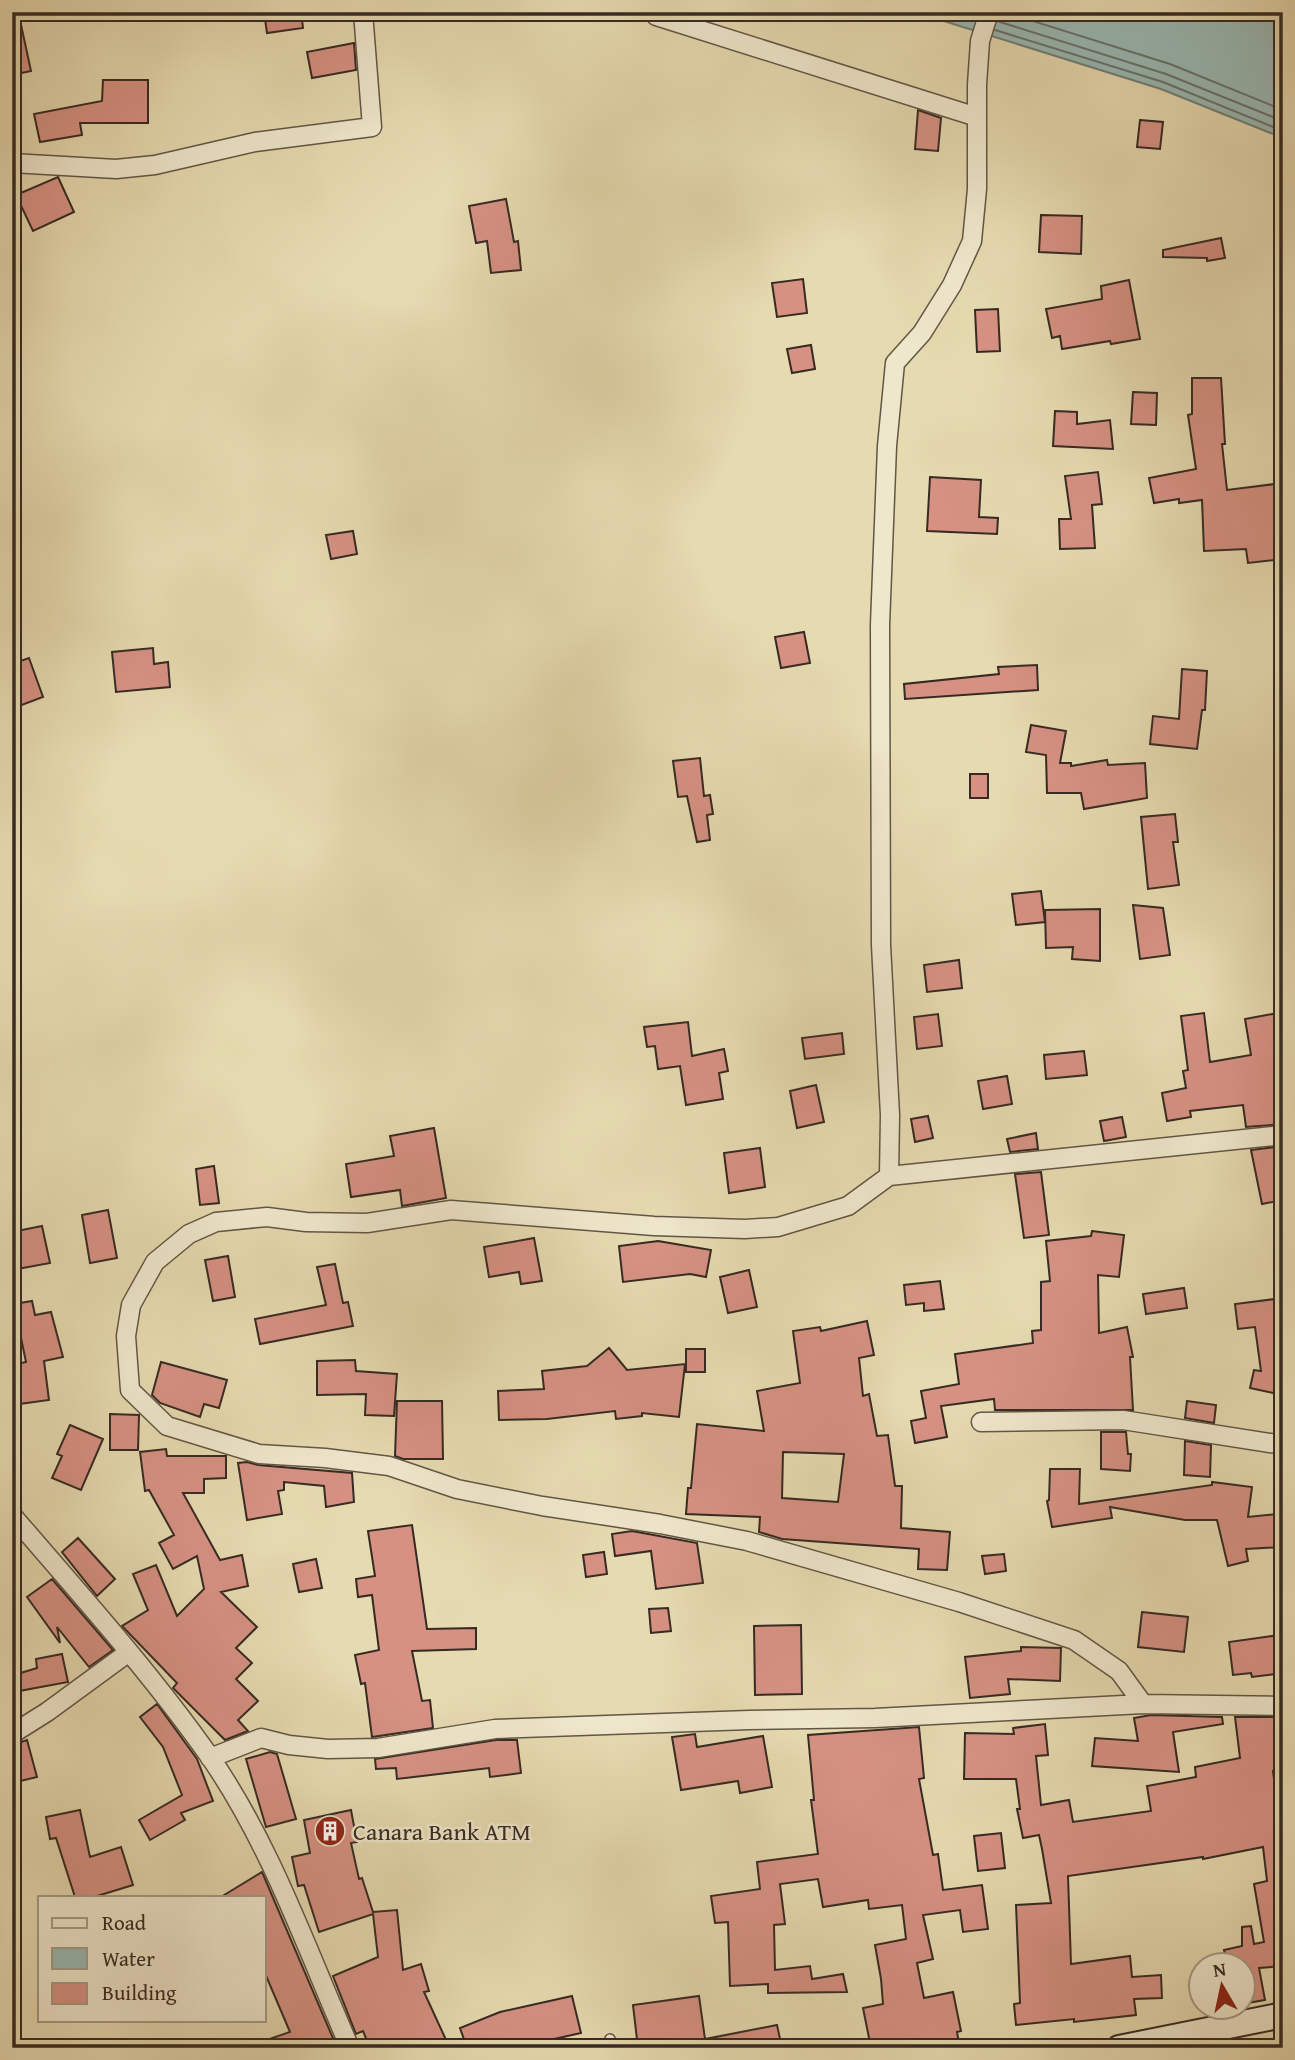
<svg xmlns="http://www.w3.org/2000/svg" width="1295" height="2060" viewBox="0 0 1295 2060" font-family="'Gentium Book Plus',serif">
	<rect width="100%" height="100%" fill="#e6dab0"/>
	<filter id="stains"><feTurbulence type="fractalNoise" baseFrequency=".00286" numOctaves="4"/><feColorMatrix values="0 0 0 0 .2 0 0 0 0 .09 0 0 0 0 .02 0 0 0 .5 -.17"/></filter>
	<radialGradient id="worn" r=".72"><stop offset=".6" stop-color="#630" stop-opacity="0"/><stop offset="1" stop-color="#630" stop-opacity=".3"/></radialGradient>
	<!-- water -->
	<path fill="#99b9b4" stroke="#71807a" stroke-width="2" d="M915 12H1283V138L1161 89Z"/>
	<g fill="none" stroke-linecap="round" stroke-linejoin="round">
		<!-- shore -->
		<path stroke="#68726c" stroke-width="2" d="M1004 12 1170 64 1283 110
			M997 21 1166 74 1283 121
			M995 30 1163 82 1283 131"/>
	</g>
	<!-- building -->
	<path fill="#d69183" stroke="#362a23" stroke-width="2" fill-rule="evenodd" d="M264 12H301L303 28 267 33Z
		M20 20 31 71 12 75V21Z
		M354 43 356 70 312 78 307 52Z
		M103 80H148V123H80L82 135 40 142 34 114 102 101Z
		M918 110 941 118 938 151 915 149Z
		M1140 120 1163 122 1160 149 1137 147Z
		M58 177 74 212 33 231 16 195Z
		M506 199 514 242 518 241 521 270 491 273 487 241 476 243 469 206Z
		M1041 215 1082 216 1081 254 1039 252Z
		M1221 238 1225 258 1207 261V258L1163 257V250Z
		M803 279 807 313 777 317 772 283Z
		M1129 280 1140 339 1111 344 1110 341 1062 349 1060 336 1052 338 1046 309 1102 299 1101 286Z
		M998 309 1000 351 977 352 975 310Z
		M811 345 815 369 792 373 787 349Z
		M1192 378H1221L1225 444H1222L1227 490 1283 483V506L1277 507 1283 559 1248 563 1246 549 1204 551 1202 500 1179 503V499L1154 503 1149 478 1196 469 1188 415 1192 414Z
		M1133 392 1157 393 1156 425 1131 424Z
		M1055 411 1077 412V424L1110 420 1113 449 1053 446Z
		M1098 472 1102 504 1092 505 1095 548 1060 549 1059 519H1071L1065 476Z
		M930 477 981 480 979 517 998 518 997 534 927 531Z
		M353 531 357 554 331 559 326 535Z
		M804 632 810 663 781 668 775 637Z
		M153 648 154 664 168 662 170 687 116 692 112 652Z
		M29 658 43 697 19 706 12 689V664Z
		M1037 665 1038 690 905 699 904 684 999 674 998 667Z
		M1182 669 1207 671 1205 710H1202L1197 749 1150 744 1153 716 1179 719Z
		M1031 725 1066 731 1060 763H1071V766L1107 760 1108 765 1145 763 1147 798 1084 809 1081 793H1047L1046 755 1026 752Z
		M700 758 704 796 710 795 713 814 707 815 710 840 697 842 687 796 678 797 673 761Z
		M970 774H988V798H970Z
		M1175 814 1178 842H1173L1179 885 1148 889 1141 817Z
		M1041 891 1045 922 1016 925 1012 894Z
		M1133 905 1163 908 1170 955 1140 959Z
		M1100 909V961L1072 959 1073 947 1046 948 1045 910Z
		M959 960 962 988 927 992 924 965Z
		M1283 1012V1124L1246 1127 1243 1105 1190 1111 1191 1117 1167 1121 1162 1093 1186 1088 1183 1071 1188 1070 1181 1016 1204 1013 1210 1062 1251 1055 1245 1019Z
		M938 1014 942 1046 917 1049 914 1017Z
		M688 1022 692 1056 724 1049 728 1071 719 1073 723 1099 686 1105 680 1066 658 1069 655 1046 647 1047 644 1027Z
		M842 1033 844 1054 805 1059 802 1038Z
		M1084 1051 1087 1075 1046 1079 1044 1055Z
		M1007 1076 1012 1104 983 1109 978 1081Z
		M816 1085 824 1122 797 1128 790 1091Z
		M928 1116 933 1138 915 1142 911 1119Z
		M1122 1117 1126 1137 1104 1141 1100 1121Z
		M434 1128 446 1198 402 1206 400 1190 351 1197 346 1164 394 1156 390 1136Z
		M1036 1133 1038 1149 1010 1152 1007 1139Z
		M1283 1146V1200L1262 1204 1251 1150Z
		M760 1148 765 1187 729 1193 724 1153Z
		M214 1166 219 1203 200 1205 196 1169Z
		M1041 1172 1049 1235 1024 1238 1015 1174Z
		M108 1210 117 1258 90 1263 82 1215Z
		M42 1226 50 1263 12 1270V1232Z
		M1092 1231 1124 1235 1119 1277 1098 1275 1099 1333 1127 1327 1133 1357H1130L1133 1410H995L994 1399 941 1406 947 1437 915 1443 911 1421 926 1418 921 1391 959 1384 955 1354 1033 1343 1032 1331 1041 1330V1282L1050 1281 1046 1241 1091 1236Z
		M534 1238 542 1281 521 1284 519 1272 489 1277 484 1247Z
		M658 1241 711 1250 706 1277 690 1274 623 1282 619 1246Z
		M228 1256 235 1297 213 1301 205 1260Z
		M335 1264 343 1303 348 1302 353 1326 260 1344 255 1319 326 1305 317 1267Z
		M749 1270 757 1307 728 1313 720 1277Z
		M940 1281 944 1309 924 1311V1303L906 1305 904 1285Z
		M1184 1288 1187 1308 1146 1314 1143 1294Z
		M1283 1298V1324H1279L1283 1372 1278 1394 1250 1388 1254 1370 1261 1371 1255 1327 1238 1329 1235 1304Z
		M32 1301 35 1315 51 1312 63 1357 44 1361 49 1400 12 1405V1365L26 1362 14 1304Z
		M867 1321 874 1355 859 1358 863 1396 869 1394 877 1436 888 1435 895 1486H902L901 1528 950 1532 947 1570 918 1569 919 1549 782 1539 759 1532 760 1517 686 1514 688 1488H691L697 1424 764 1431 757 1391 800 1383 793 1331 820 1327 821 1331ZM783 1452 844 1454 838 1502 782 1498Z
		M609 1348 627 1370 685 1364 679 1417 642 1413V1416L616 1419 615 1411 547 1419 499 1420 498 1391 544 1389 542 1371 587 1366Z
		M686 1349H705V1372H686Z
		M355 1360 356 1371 397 1374 394 1416 365 1415 366 1394 317 1395V1361Z
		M161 1362 227 1380 219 1408 204 1404 200 1417 160 1403 152 1395Z
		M397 1401H442L443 1459H403L395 1456Z
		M1187 1401 1216 1405 1214 1423 1185 1418Z
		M110 1414 139 1415 138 1450H110Z
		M70 1425 103 1439 81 1490 52 1478 62 1456 57 1454Z
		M1101 1432H1126L1128 1454H1131L1130 1471 1101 1469Z
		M1185 1441 1211 1445 1210 1477 1184 1475Z
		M166 1449 167 1456H226V1478L204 1479V1493H183L220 1560 242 1555 248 1586 221 1592 257 1627 236 1648 252 1663 236 1679 258 1701 238 1720 248 1731 225 1740 173 1688 177 1683 122 1626 148 1610 133 1574 156 1565 177 1616 204 1589 197 1556 173 1569 159 1543 174 1535 149 1490 145 1491 140 1452Z
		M247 1462 258 1465 352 1473 354 1502 326 1507 324 1486 284 1482V1490L278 1491 282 1514 247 1520 238 1463Z
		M1050 1469H1080L1079 1504 1212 1485V1482L1252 1487 1248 1517 1278 1514 1282 1547 1246 1549 1248 1561 1228 1566 1217 1520H1185L1110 1507 1112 1518 1052 1527 1047 1501 1049 1500Z
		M412 1525 427 1629 476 1628V1649L412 1651 422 1701 430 1700 433 1728 372 1737 365 1683 361 1684 355 1655 379 1650 372 1595 358 1597 356 1579 375 1576 368 1531Z
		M632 1531 697 1543 703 1583 656 1589 651 1551 615 1556 612 1534Z
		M78 1538 115 1579 97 1596 62 1552Z
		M604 1552 607 1574 586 1577 583 1555Z
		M1004 1554 1006 1571 985 1574 982 1556Z
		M316 1559 322 1588 299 1592 293 1564Z
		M52 1579 113 1650 89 1667 57 1627 60 1643 27 1597Z
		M668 1608 671 1631 651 1633 649 1609Z
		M1142 1612 1188 1617 1184 1652 1138 1647Z
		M801 1625 802 1694 755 1695 754 1626Z
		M1280 1635 1283 1673 1252 1677 1251 1673 1233 1675 1229 1642Z
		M1021 1647 1061 1648 1060 1681 1008 1679 1010 1694 970 1698 965 1657 1021 1651Z
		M62 1654 68 1682 19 1691 14 1675 37 1668 36 1659Z
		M157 1704 197 1759 213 1801 181 1813 185 1820 150 1840 139 1820 182 1795 163 1747 140 1717Z
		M1151 1715 1222 1717 1223 1724 1173 1732 1179 1772 1092 1766 1095 1738 1138 1741 1134 1718Z
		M1235 1717H1275L1279 1752H1283V1770L1273 1771 1283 1853V1966L1259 1968 1265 2000 1242 2004V1965H1228L1224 1950 1242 1946V1927L1251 1926 1254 1944 1264 1942 1254 1884 1267 1881 1263 1847 1203 1859V1857L1068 1876 1071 1964 1130 1956 1132 1977 1161 1975 1162 1998 1134 1999 1136 2015 1074 2022V2019L1016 2025 1014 2004 1020 2003 1016 1905 1051 1903 1042 1849 1039 1835 1023 1838 1017 1809H1020L1016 1779H964L965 1733 1014 1734 1013 1728 1045 1724 1048 1755 1036 1756 1041 1805 1069 1800 1073 1822 1151 1811 1147 1786 1196 1777 1195 1767 1240 1758Z
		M919 1727 924 1778 919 1779 933 1855 938 1854 943 1890 982 1885 988 1929 963 1932 960 1910 923 1915 933 1959 917 1963 924 1998 953 1992 961 2031 957 2032 960 2048H871L863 2008 883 2004 881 1979 875 1945 906 1939 902 1905 869 1909 868 1900 823 1907 818 1879 780 1884 785 1924 774 1925 775 1970 810 1966 812 1979 843 1974 847 1992 768 1993V1984L730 1986 728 1922 715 1923 711 1896 760 1889 757 1862 818 1854 811 1800H814L808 1735Z
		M695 1734 697 1747 763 1736 772 1787 740 1793 738 1781 681 1790 672 1737Z
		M27 1740 37 1777 12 1783V1745Z
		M496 1740H517L521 1773 490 1777 489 1768 397 1779 396 1768 376 1769 375 1759Z
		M270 1752 277 1754 296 1819 266 1827 246 1759Z
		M80 1810 90 1857 121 1847 133 1885 94 1897H75L56 1838 50 1839 46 1817Z
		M351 1810 357 1842 351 1843 359 1879 362 1878 373 1912 397 1910 403 1970 421 1964 429 1991 424 1992 447 2042 434 2048H370L363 2031 356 2034 333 1976 378 1957 373 1914 319 1932 304 1885 298 1886 292 1857 310 1853 304 1820Z
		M1001 1833 1005 1868 978 1871 974 1836Z
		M262 1872 335 2043 323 2048H253L252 2045 290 2032 264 1971V1897H221Z
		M572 1996 581 2033 514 2048H467L460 2028 500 2012Z
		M699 1996 705 2039 777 2025 782 2048H638L633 2005Z"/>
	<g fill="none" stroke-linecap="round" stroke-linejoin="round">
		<!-- lane casing -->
		<g stroke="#625646" stroke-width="12">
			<path id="lane" d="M610 2039 612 2048"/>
		</g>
		<!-- street casing -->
		<g stroke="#625646" stroke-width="21">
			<path id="street" d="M989 12 980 41 977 85V189L972 241 952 285 922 333 895 363 887 446 880 625 881 945 890 1115 889 1176 848 1206 778 1227 745 1229 654 1226 451 1210 367 1223 306 1222 267 1217 216 1222 189 1234 155 1262 131 1305 126 1336 130 1390 167 1426 259 1454 325 1458 389 1466 457 1489 542 1506 660 1524 747 1541 959 1602 1074 1640 1119 1671 1143 1704
				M656 16 977 117
				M12 163 116 169 155 165 255 142 372 127 363 12
				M889 1176 1283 1135
				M981 1422 1123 1420 1283 1445
				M12 1515C80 1594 150 1672 210 1757 271 1845 307 1950 350 2048
				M12 1734 47 1712 129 1652
				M210 1758 261 1738 289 1745 328 1749 378 1748 495 1729 749 1720 875 1718 1143 1704 1283 1706"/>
		</g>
		<!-- secondary casing -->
		<g stroke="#362a23" stroke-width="28">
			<path id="secondary" d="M1119 2048 1283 2015"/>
		</g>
		<!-- lane -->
		<use href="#lane" stroke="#efe7cc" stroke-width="9"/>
		<!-- street -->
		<use href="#street" stroke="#efe7cc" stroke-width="18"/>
		<!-- secondary -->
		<use href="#secondary" stroke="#efe7cc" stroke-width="24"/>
	</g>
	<!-- icons -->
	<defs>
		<g id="building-disc" transform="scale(1.575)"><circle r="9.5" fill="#8f2418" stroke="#efe7cc"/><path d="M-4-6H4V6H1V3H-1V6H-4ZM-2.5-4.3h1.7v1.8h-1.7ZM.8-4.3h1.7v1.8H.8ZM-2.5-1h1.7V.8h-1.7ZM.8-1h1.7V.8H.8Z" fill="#fff"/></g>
	</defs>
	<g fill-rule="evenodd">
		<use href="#building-disc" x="330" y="1831"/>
	</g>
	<g text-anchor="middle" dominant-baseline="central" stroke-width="5" stroke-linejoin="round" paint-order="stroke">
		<!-- poi labels -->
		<g font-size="24" fill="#362a23" stroke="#efe7cc" text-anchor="start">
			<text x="353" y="1831">Canara Bank ATM</text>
		</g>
	</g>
	<!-- margin -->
	<rect width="1295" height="2060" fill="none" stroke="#e6dab0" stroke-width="42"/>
	<rect x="14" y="14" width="1267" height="2032" fill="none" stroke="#362a23" stroke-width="3.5"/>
	<rect x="21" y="21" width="1253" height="2018" fill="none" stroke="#362a23" stroke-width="2"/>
	<!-- legend -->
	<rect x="38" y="1896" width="228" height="126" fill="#efe7cc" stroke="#a59b88" stroke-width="2"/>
	<rect x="52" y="1918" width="35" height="10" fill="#efe7cc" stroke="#a59b88" stroke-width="2"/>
	<text x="102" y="1930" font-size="21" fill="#362a23">Road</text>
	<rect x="52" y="1948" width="35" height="21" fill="#99b9b4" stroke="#a59b88" stroke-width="2"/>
	<text x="102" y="1966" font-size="21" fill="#362a23">Water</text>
	<rect x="52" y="1983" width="35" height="21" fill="#d69183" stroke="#a59b88" stroke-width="2"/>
	<text x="102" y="2000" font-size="21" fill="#362a23">Building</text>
	<!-- north arrow -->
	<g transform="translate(1222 1986) rotate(351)"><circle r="33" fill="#efe7cc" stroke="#a59b88" stroke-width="2"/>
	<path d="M0-5L12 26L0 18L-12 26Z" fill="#8f2418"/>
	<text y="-10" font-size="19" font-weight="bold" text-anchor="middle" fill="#362a23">N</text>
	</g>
	<rect width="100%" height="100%" filter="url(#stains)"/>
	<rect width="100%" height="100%" fill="url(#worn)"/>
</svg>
